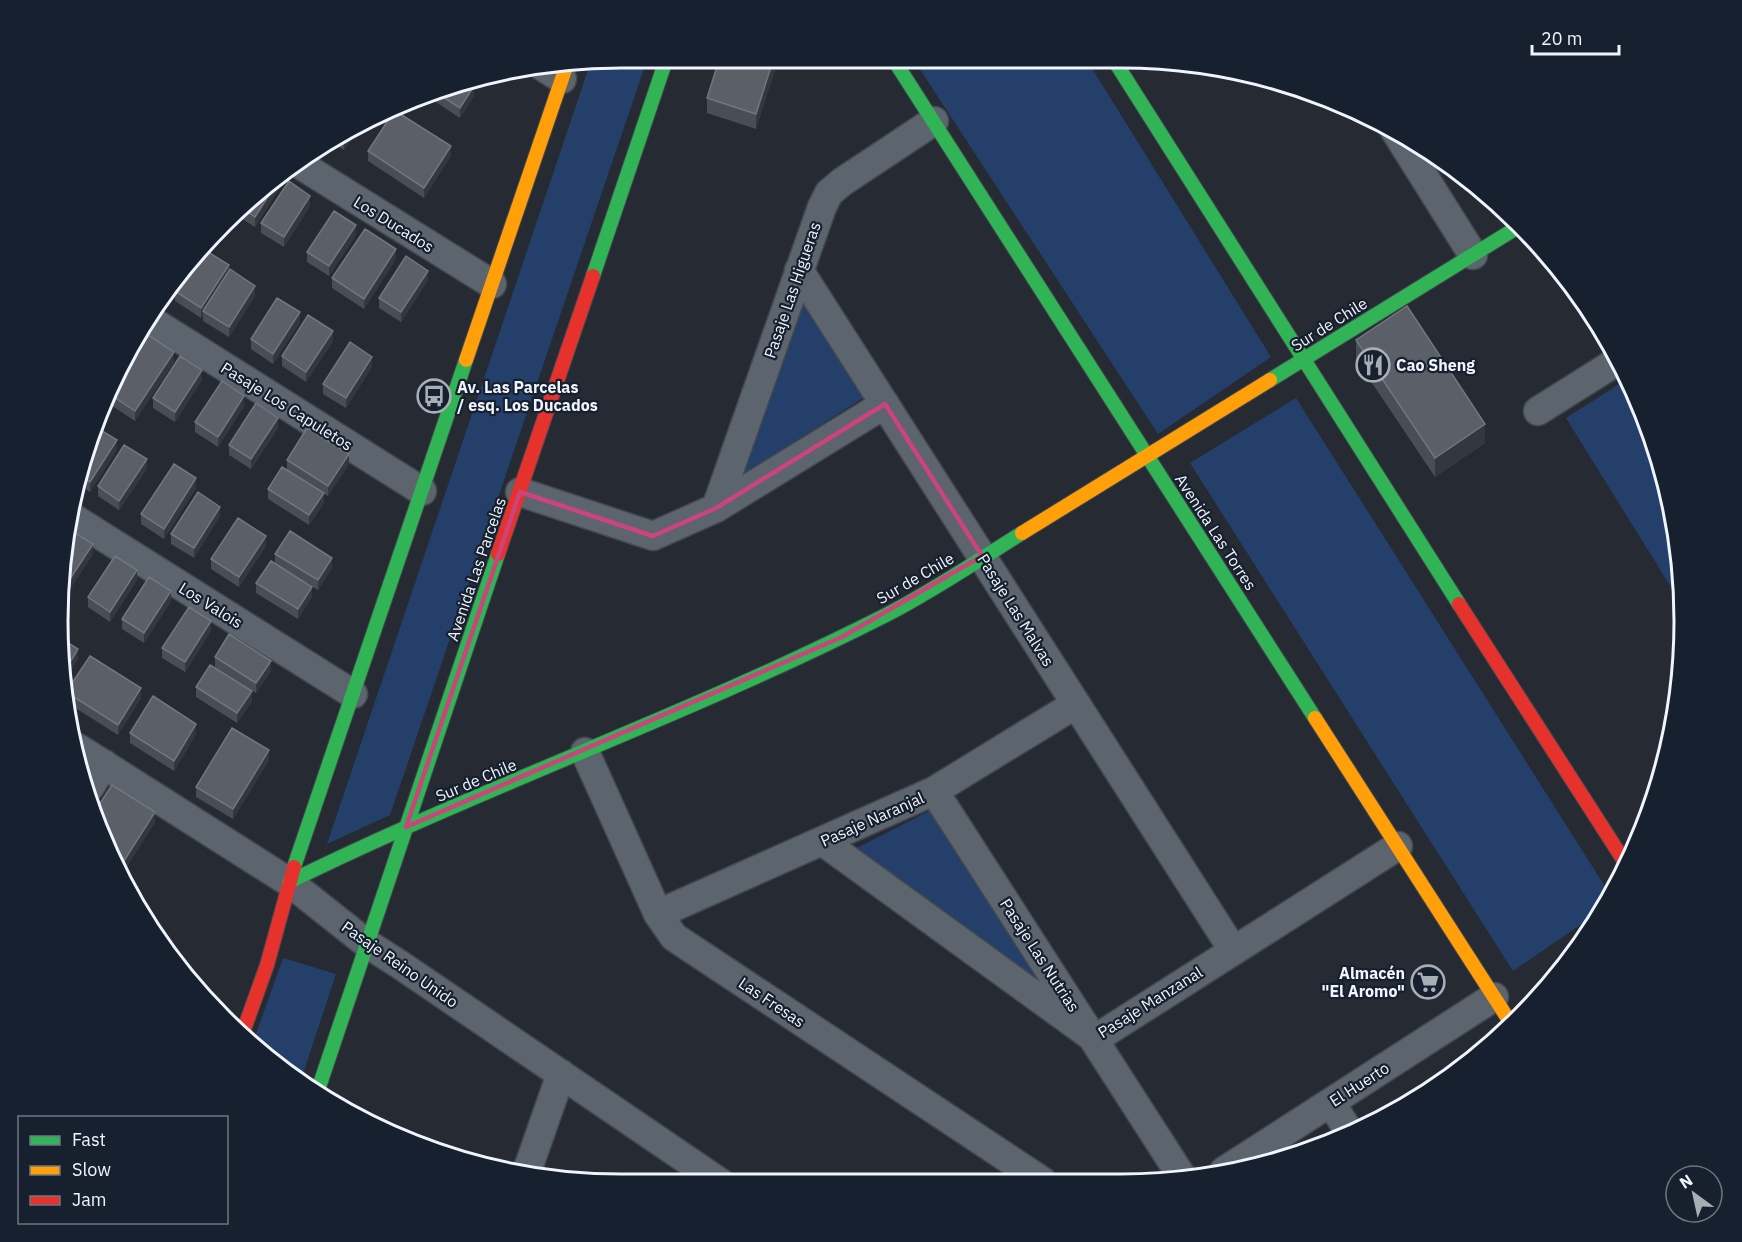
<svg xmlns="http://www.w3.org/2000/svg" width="1742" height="1242" viewBox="0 0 1742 1242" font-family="'IBM Plex Sans',sans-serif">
	<rect width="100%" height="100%" fill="#262a32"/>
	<!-- green -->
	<path fill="#24406a" d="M621 57H648L390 815 327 844 591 61Z
		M912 57H1085L1271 357 1158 434Z
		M799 292 863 398 740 477Z
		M1627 379 1655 439 1680 547 1681 587 1674 592 1566 418Z
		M1296 398 1611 896 1602 910 1513 971 1190 463Z
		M929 811 1050 992 855 849Z
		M283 958 336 974 300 1083 278 1069 252 1045Z"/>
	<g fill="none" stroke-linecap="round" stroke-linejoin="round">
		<!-- street casing -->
		<g stroke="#43474e" stroke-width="31">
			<path id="street" d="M543 67 562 79
				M1394 129 1473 255
				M296 162 492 284
				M799 270 1233 950
				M152 321 422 491
				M1538 411 1619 360
				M520 492 653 536 716 508 885 404
				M716 508 822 207 829 193 842 182 934 121
				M70 516 353 694
				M78 748 289 882 366 943 399 964 721 1183
				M585 752 658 914 674 937 1042 1181
				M90 787 104 764
				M934 791 1184 1180
				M822 841 1095 1039 1398 846
				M658 914 934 791 1076 704
				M1331 1103 1350 1133
				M1224 1171 1494 997
				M526 1174 561 1074"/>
		</g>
		<!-- fast casing -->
		<g stroke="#43474e" stroke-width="16">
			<path id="fast" d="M892 57 1315 718
				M1112 57 1459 604
				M593 276 667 57
				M1270 380 1518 227
				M294 867 466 360
				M289 882C484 786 691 714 886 615 933 591 977 561 1022 533
				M317 1093 498 554"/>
		</g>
		<!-- slow casing -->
		<g stroke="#43474e" stroke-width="16">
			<path id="slow" d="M466 360 567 64
				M1022 533 1270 380
				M1315 718 1512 1025"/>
		</g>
		<!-- jam casing -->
		<g stroke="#43474e" stroke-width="16">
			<path id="jam" d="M498 554 593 276
				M1459 604 1628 867
				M242 1035 267 965 294 867"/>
		</g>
		<!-- street -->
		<use href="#street" stroke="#5c646e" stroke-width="28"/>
		<!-- fast -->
		<use href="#fast" stroke="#30b455" stroke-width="14"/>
		<!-- slow -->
		<use href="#slow" stroke="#ff9f0a" stroke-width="14"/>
		<!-- jam -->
		<use href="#jam" stroke="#e5322d" stroke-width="14"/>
	</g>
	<!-- wall -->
	<path fill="#494d55" d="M779 57 756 129 707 113V98Z
		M487 75 480 86 469 79 475 76Z
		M466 80 474 96 460 118 428 97Z
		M357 130 344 150 330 142Z
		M368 151 451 156 424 198 368 161Z
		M281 175V185L255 227 236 215Z
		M310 206 284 247 261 233V223Z
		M356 235 329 276 307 262V252Z
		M197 249 229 271 255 296 229 337 203 321V315L201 318 175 301V291L179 285 176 283Z
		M396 259 364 309 332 288V278Z
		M428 280 401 322 379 308V298Z
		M300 322 273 364 251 349V339Z
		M145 333 174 362 135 421 103 400Z
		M1356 340 1485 443 1435 477 1356 359Z
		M333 341 306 382 282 366V356Z
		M372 367 346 408 323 394V384Z
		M202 380 175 422 153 408V398Z
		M244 406 218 447 195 432V422Z
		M94 426 117 450 90 492 79 484Z
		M278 428 251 469 229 455V445Z
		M287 460 349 464 328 496 324 494V503L309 525 268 499V489L287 469Z
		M147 469 119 510 98 496V486Z
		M196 488 164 539 141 524V514Z
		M220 516 194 558 171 544V534Z
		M266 546 239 587 211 569V559Z
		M62 547 93 554 66 595 62 593Z
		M275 554 332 568 318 590 275 564Z
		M137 580 110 622 88 607V597Z
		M256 583 312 597 298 619 256 593Z
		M171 601 144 643 122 629V619Z
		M211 631 185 672 162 658V648Z
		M215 657 271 671 256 693 215 667Z
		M196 687 252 701 237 723 196 697Z
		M66 692 141 698 118 735 66 702Z
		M130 733 196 734 174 771 130 743Z
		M269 760 233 819 196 797V787Z
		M96 809 155 822 124 871 113 864Z"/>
	<!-- shaded-wall -->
	<path fill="#33373f" d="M774 57H779L756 129V114Z
		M487 75 480 86V76Z
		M474 86V96L460 118V108Z
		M357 130 344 150V140L348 134Z
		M451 146V156L424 198V188Z
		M281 176V185L255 227V217Z
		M310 196V206L284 247V237Z
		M356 225V235L329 276V266Z
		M396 249V259L364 309V299Z
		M229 265V275L203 311V315L201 318V308Z
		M428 271V280L401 322V312Z
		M255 286V296L229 337V327Z
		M300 312V322L273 364V354Z
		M333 331V341L306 382V372Z
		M174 352V362L135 421V411Z
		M372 357V367L346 408V398Z
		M202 370V380L175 422V412Z
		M244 396V406L218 447V437Z
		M278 418V428L251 469V459Z
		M1485 424V443L1435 477V458Z
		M117 440V450L90 492V482Z
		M349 454V464L328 496V486Z
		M147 459V469L119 510V501Z
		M196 478V488L164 539V529Z
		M324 493V503L309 525V515Z
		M220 507V516L194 558V548Z
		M266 536V546L239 587V577Z
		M93 544V554L66 595V585Z
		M332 558V568L318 590V580Z
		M137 570V580L110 622V612Z
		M312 587V597L298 619V609Z
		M171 591V601L144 643V633Z
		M211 621V631L185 672V662Z
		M78 649V659L62 686V676Z
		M271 661V671L256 693V683Z
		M141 688V698L118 735V725Z
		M252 691V701L237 723V713Z
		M196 724V734L174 771V761Z
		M269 750V760L233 819V809Z
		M155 812V822L124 871V861Z"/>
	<!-- building -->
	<path fill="#5b5f67" stroke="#72767e" stroke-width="1.5" d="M720 57H774L756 114 707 98Z
		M466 80 474 86 460 108 437 93Z
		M397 112 451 146 424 188 368 151 392 114Z
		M348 134 344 140 339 138Z
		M281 176 255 217 243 209 281 175Z
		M289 181 310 196 284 237 261 223Z
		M334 211 356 225 329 266 307 252Z
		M365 229 396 249 364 299 332 278Z
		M200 247 229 265 201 308 175 291 184 278 180 276 197 249Z
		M406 256 428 271 401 312 379 298Z
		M230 269 255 286 229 327 203 311Z
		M277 298 300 312 273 354 251 339Z
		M1407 306 1485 424 1435 458 1356 340Z
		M308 315 333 331 306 372 282 356Z
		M145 333 174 352 135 411 108 393Z
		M350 342 372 357 346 398 323 384Z
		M180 356 202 370 175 412 153 398Z
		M222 381 244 396 218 437 195 422Z
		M256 403 278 418 251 459 229 445Z
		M94 426 117 440 90 482 81 476Z
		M307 428 349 454 328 486 287 460Z
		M124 445 147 459 119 501 98 486Z
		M174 464 196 478 164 529 141 514Z
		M282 467 324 493 309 515 268 489Z
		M198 492 220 507 194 548 171 534Z
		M238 518 266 536 239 577 211 559Z
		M70 530 93 544 66 585 62 583V547L64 540Z
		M290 531 332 558 318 580 275 554Z
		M115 556 137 570 110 612 88 597Z
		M271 561 312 587 298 609 256 583Z
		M149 577 171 591 144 633 122 619Z
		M189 607 211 621 185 662 162 648Z
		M229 634 271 661 256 683 215 657Z
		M62 639 78 649 62 676Z
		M90 656 141 688 118 725 66 692Z
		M210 665 252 691 237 713 196 687Z
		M153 696 196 724 174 761 130 733Z
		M232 728 269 750 233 809 196 787Z
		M112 785 155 812 124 861 110 852 96 809Z"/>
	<!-- marked area -->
	<path fill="none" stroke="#cb447b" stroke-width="4.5" stroke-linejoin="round" d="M885 404 982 556 842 637 406 827 520 492 653 536 716 508Z"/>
	<!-- icons -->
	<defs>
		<g id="restaurant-ring" transform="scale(1.725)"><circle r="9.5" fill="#17202e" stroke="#a9aeb6" stroke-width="1.5"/><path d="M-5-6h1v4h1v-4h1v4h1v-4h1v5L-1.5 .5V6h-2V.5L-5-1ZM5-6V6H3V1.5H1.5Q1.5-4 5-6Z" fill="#a9aeb6"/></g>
		<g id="bus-ring" transform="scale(1.725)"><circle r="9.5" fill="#17202e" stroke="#a9aeb6" stroke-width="1.5"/><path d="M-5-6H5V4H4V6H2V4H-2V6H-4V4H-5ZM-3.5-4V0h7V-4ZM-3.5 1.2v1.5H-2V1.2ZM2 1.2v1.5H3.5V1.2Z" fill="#a9aeb6"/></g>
		<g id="supermarket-ring" transform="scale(1.725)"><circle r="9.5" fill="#17202e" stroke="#a9aeb6" stroke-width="1.5"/><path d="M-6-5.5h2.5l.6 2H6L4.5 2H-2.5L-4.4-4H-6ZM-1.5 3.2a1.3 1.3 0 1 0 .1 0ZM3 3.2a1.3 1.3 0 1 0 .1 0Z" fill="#a9aeb6"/></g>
	</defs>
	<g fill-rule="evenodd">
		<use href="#restaurant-ring" x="1373" y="365"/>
		<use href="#bus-ring" x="434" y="396"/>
		<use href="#supermarket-ring" x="1428" y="982"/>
	</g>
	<g text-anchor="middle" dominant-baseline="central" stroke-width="4.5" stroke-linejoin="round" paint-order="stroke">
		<!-- street labels -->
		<g font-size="16" fill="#f0f5fd" stroke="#17202e">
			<text transform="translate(394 224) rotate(32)">Los Ducados</text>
			<text transform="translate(792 290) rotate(-71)">Pasaje Las Higueras</text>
			<text transform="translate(1329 324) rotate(-32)">Sur de Chile</text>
			<text transform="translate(287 406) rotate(32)">Pasaje Los Capuletos</text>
			<text transform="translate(1216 532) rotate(57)">Avenida Las Torres</text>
			<text transform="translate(476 569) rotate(-71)">Avenida Las Parcelas</text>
			<text transform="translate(915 578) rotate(-30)">Sur de Chile</text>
			<text transform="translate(211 605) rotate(32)">Los Valois</text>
			<text transform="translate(1016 610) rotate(58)">Pasaje Las Malvas</text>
			<text transform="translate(476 780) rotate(-23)">Sur de Chile</text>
			<text transform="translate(872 819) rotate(-24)">Pasaje Naranjal</text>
			<text transform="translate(1040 955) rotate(57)">Pasaje Las Nutrias</text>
			<text transform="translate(400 964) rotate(35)">Pasaje Reino Unido</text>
			<text transform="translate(772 1002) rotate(34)">Las Fresas</text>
			<text transform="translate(1150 1002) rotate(-32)">Pasaje Manzanal</text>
			<text transform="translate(1359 1084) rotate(-33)">El Huerto</text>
		</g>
		<!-- poi labels -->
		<g font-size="16" font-weight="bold" fill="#f0f5fd" stroke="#17202e" text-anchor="start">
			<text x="1396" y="365">Cao Sheng</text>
			<text x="457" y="387">Av. Las Parcelas<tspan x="457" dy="18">/ esq. Los Ducados</tspan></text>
			<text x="1405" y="973" text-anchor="end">Almacén<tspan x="1405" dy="18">"El Aromo"</tspan></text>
		</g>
	</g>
	<!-- crop -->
	<path d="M0 0H1742V1242H0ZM621 68H1121A553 553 0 0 1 1674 621V621A553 553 0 0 1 1121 1174H621A553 553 0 0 1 68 621V621A553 553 0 0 1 621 68Z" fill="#17202e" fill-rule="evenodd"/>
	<path fill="none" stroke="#f0f5fd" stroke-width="3" d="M621 68H1121A553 553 0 0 1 1674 621V621A553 553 0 0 1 1121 1174H621A553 553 0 0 1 68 621V621A553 553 0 0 1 621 68Z"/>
	<!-- legend -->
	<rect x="18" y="1116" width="210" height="108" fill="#17202e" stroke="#6e7581" stroke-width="1.5"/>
	<rect x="30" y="1136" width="30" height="9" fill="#30b455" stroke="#6e7581" stroke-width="1.5"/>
	<text x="72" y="1146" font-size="18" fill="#f0f5fd">Fast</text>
	<rect x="30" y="1166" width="30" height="9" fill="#ff9f0a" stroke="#6e7581" stroke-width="1.5"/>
	<text x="72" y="1176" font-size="18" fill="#f0f5fd">Slow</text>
	<rect x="30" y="1196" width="30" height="9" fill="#e5322d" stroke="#6e7581" stroke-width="1.5"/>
	<text x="72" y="1206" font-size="18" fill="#f0f5fd">Jam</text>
	<!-- north arrow -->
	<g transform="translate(1694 1194) rotate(327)"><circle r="28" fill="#17202e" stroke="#6e7581" stroke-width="1.5"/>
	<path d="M0-4.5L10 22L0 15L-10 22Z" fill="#a9aeb6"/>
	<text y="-9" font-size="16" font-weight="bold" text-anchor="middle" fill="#f0f5fd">N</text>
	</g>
	<!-- scale -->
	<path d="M1532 45v9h87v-9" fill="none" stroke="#f0f5fd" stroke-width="3"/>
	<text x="1541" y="45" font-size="18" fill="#f0f5fd" stroke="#17202e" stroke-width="4.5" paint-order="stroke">20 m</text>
</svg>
